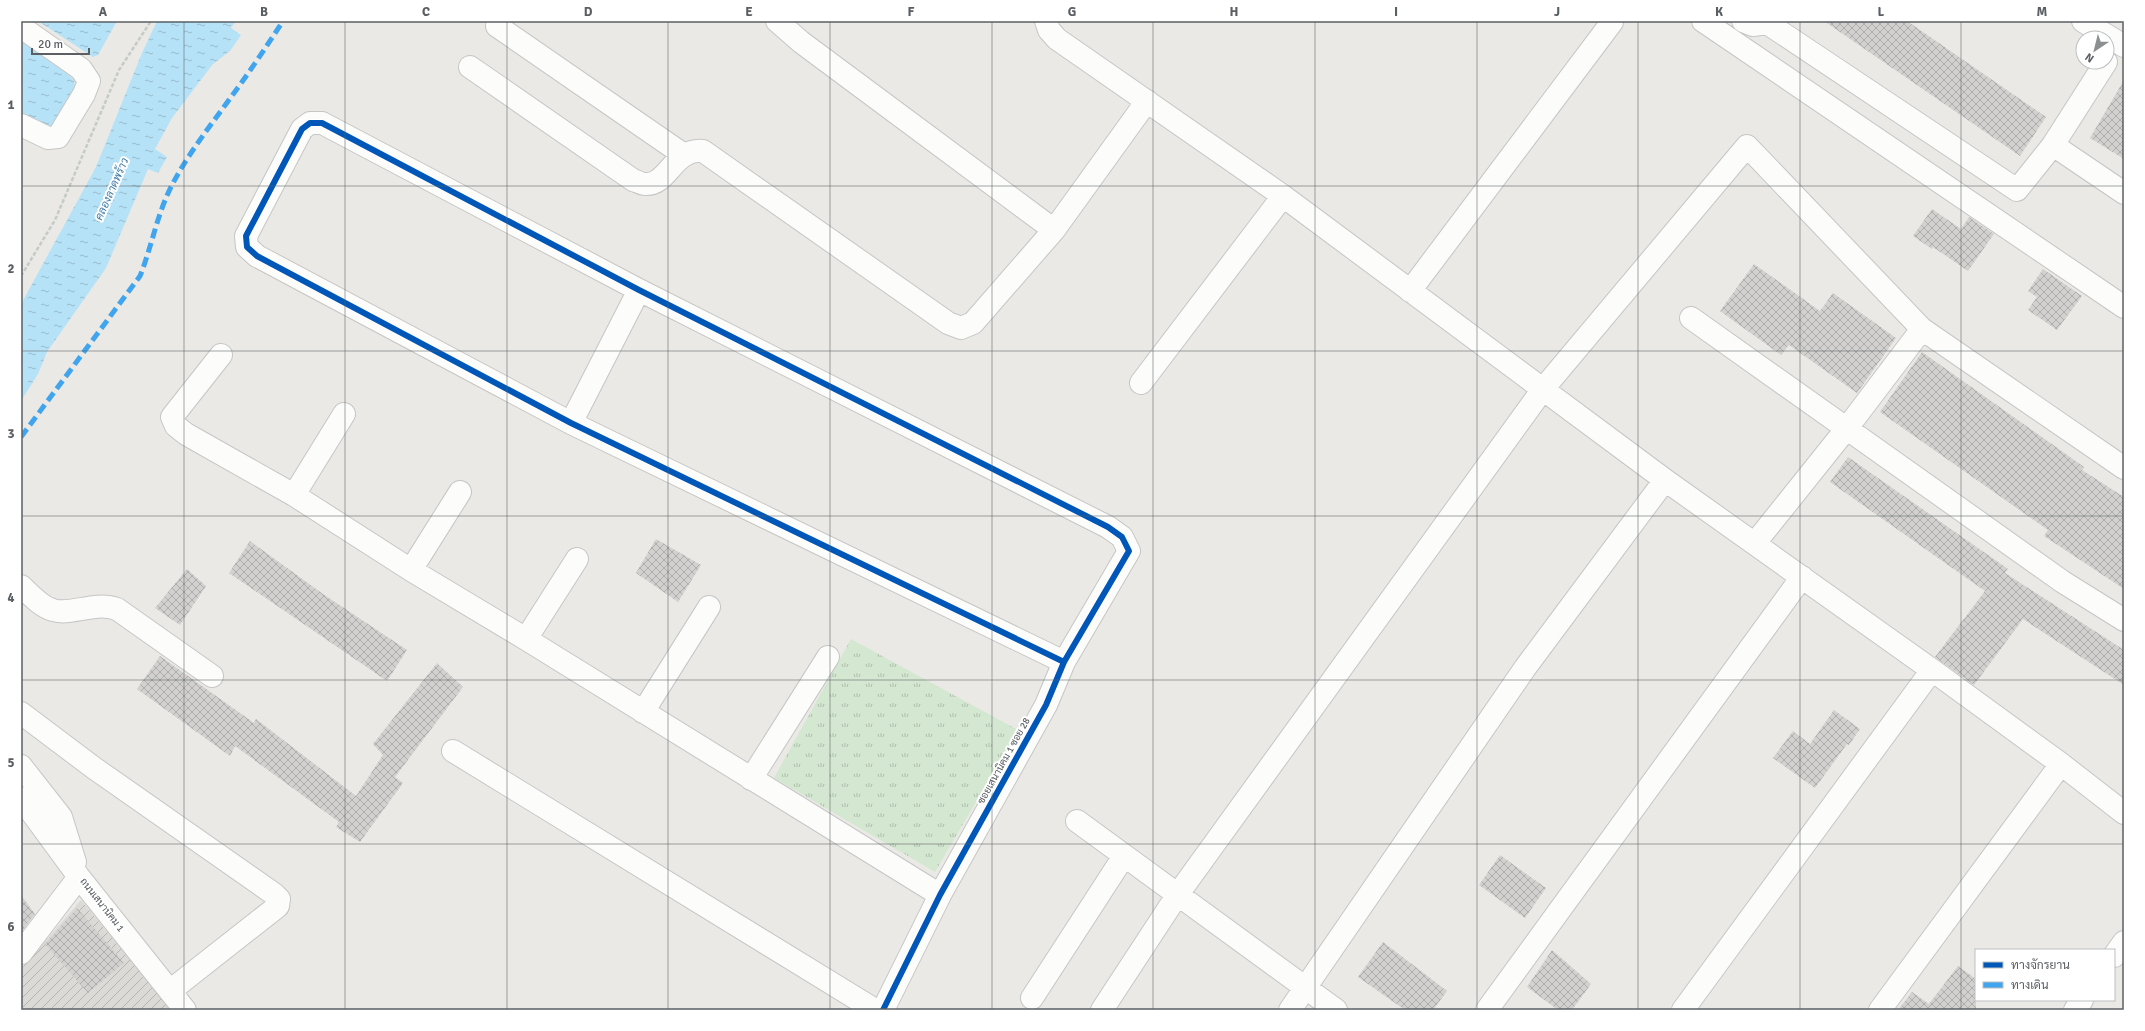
<svg xmlns="http://www.w3.org/2000/svg" width="2145" height="1031" viewBox="0 0 2145 1031" font-family="Signika,Sarabun,sans-serif">
	<defs>
		<pattern id="industrial-furrows" width="10" height="10" patternUnits="userSpaceOnUse"><rect width="10" height="10" fill="#dbdad6"/><path d="M-1 1l2-2M0 10L10 0M9 11l2-2" fill="none" stroke="#b5b4b1"/></pattern>
		<pattern id="park-tufts" width="24" height="20" patternUnits="userSpaceOnUse"><rect width="24" height="20" fill="#d4e7d0"/><path d="M3 7l-1-3M5 7V3M7 7l1-3M15 17l-1-3M17 17v-4M19 17l1-3" fill="none" stroke="#afbeac"/></pattern>
		<pattern id="water-ripples" width="26" height="14" patternUnits="userSpaceOnUse"><rect width="26" height="14" fill="#b6e2f7"/><path d="M2 4q2-2 4 0t4 0M15 11q2-2 4 0t4 0" fill="none" stroke="#97bacc"/></pattern>
		<pattern id="building-cross-hatch" width="8" height="8" patternUnits="userSpaceOnUse"><rect width="8" height="8" fill="#d2d1cf"/><path d="M0 0l8 8M0 8l8-8" fill="none" stroke="#adadac"/></pattern>
	</defs>
	<rect width="100%" height="100%" fill="#eae9e5"/>
	<!-- industrial -->
	<path fill="url(#industrial-furrows)" d="M81 900 171 1010H21V969Z"/>
	<!-- park -->
	<path fill="url(#park-tufts)" d="M851 639 1018 730 935 872 774 778Z"/>
	<!-- water -->
	<path fill="url(#water-ripples)" d="M38 21H117L98 55 93 57Z
		M157 21H236L231 28 241 35 230 51 213 64 172 118 155 149 167 157 158 173 148 169 106 268 47 352 38 374 21 401V304L96 167 142 53Z
		M21 41 67 73 74 80 75 87 71 101 49 129 21 118Z"/>
	<!-- building -->
	<path fill="url(#building-cross-hatch)" d="M1824 21H1907L2046 117 2020 156Z
		M2124 80V159L2090 138Z
		M1932 209 1961 229 1969 217 1994 234 1968 271 1933 247 1932 249 1913 236Z
		M1754 264 1820 311 1833 293 1896 338 1857 393 1789 345 1781 355 1720 311Z
		M2043 269 2082 296 2057 330 2028 310 2037 297 2028 291Z
		M1922 352 2084 467 2082 470 2124 497V589L2044 536 2048 530 1880 412Z
		M1848 457 2008 569 2005 573 2124 650V685L2023 619 1974 685 1935 657 1985 591 1830 482Z
		M656 539 701 565 678 602 636 573Z
		M250 541 323 594 407 650 387 681 229 573Z
		M187 569 206 586 180 625 155 608Z
		M160 656 254 723 256 719 356 796 383 755 373 744 437 663 463 687 395 777 403 783 360 842 336 827 339 822 235 746 230 756 137 689Z
		M1834 710 1860 729 1849 745 1847 744 1815 788 1773 758 1793 731 1810 744Z
		M1500 855 1546 888 1525 918 1479 885Z
		M21 895 35 914 21 932Z
		M77 908 124 963 88 993 45 944Z
		M1383 942 1447 991 1433 1010H1405L1358 977Z
		M1552 950 1591 984 1572 1010H1558L1527 987Z
		M1958 966 1976 979V1010H1898L1912 992 1929 1004Z"/>
	<g fill="none" stroke-linecap="round" stroke-linejoin="round">
		<!-- minor casing -->
		<g stroke="#c5c6c5" stroke-width="24">
			<path id="minor" d="M777 21 801 42 1054 230
				M1046 21 1049 30 1057 39 1283 196 1665 480 1932 670 2061 764 2124 813
				M1703 21 2124 307
				M1743 21 1753 25 1767 23 2017 190 2053 145
				M2083 21 2124 46
				M497 26 684 155
				M21 27 81 69 89 81 84 94 58 137 48 138 21 125
				M2106 62 2053 145 2124 193
				M470 67 633 180C637 181 641 184 645 184 668 186 673 148 703 151L948 323 961 328 973 323 1054 230 1147 101
				M1410 291 1612 22
				M1691 318 2063 582 2124 620
				M221 355 172 417 176 426 186 434 294 495 411 570 526 639 940 895
				M1141 383 1283 196
				M571 423 639 290
				M294 495 344 414
				M1755 543 1847 428 1922 329
				M411 570 460 492
				M21 586C30 594 41 607 53 610 70 616 94 601 117 609L212 676
				M526 639 577 559
				M643 712 709 607
				M21 713 94 768 274 894 279 899 278 906 170 991
				M453 751 875 1010
				M21 766 61 817 75 862
				M751 779 828 657
				M21 798 79 877 185 1010
				M1077 821 1336 1010
				M21 953 79 877
				M2114 956 2124 942
				M1032 998 1124 856
				M883 1010 940 895 1046 705 1064 662 1129 551 1122 537 1108 527 639 290 322 123H310L302 129 246 236 247 247 257 256 571 423 1064 662
				M1102 1010 1178 894 1543 389 1747 146 1922 329 2124 468
				M1290 1010 1525 668 1665 480
				M1487 1010 1802 577
				M1683 1010 1932 670
				M1880 1010 2061 764
				M2075 1010 2082 1000"/>
		</g>
		<!-- path -->
		<path stroke="#c5cbc7" stroke-width="2.5" stroke-dasharray="4 2" stroke-linecap="butt" d="M21 276 55 220 119 70 151 21"/>
		<!-- minor -->
		<use href="#minor" stroke="#fcfcfb" stroke-width="22"/>
		<!-- quiet -->
		<path stroke="#40a5ee" stroke-width="5" stroke-dasharray="10 5" stroke-linecap="butt" d="M21 437 140 276C152 246 157 214 172 185 187 156 207 130 226 104 246 77 265 49 283 21"/>
		<!-- cycleway casing -->
		<g stroke="#fff" stroke-width="8">
			<path id="cycleway" d="M883 1010 940 895 1046 705 1064 662 1129 551 1122 537 1108 527 639 290 322 123H310L302 129 246 236 247 247 257 256 571 423 1064 662"/>
		</g>
		<!-- cycleway -->
		<use href="#cycleway" stroke="#0057b8" stroke-width="6"/>
	</g>
	<!-- grid -->
	<path fill="none" stroke="#5a5f63" stroke-width="1" stroke-opacity="0.55" d="M184 21V1010M345 21V1010M507 21V1010M668 21V1010M830 21V1010M992 21V1010M1153 21V1010M1315 21V1010M1477 21V1010M1638 21V1010M1800 21V1010M1961 21V1010M21 186H2124M21 351H2124M21 516H2124M21 680H2124M21 844H2124"/>
	<g text-anchor="middle" dominant-baseline="central" stroke-width="4" stroke-linejoin="round" paint-order="stroke">
		<!-- street labels -->
		<g font-size="10" fill="#5a5f63" stroke="#fff">
			<text transform="translate(1004 761) rotate(-61)">ซอยเสนานิคม 1 ซอย 28</text>
			<text transform="translate(102 905) rotate(52)">ถนนเสนานิคม 1</text>
		</g>
		<!-- water labels -->
		<g font-size="11" font-style="italic" fill="#3b7aa9" stroke="#fff">
			<text transform="translate(112 189) rotate(-66)">คลองลาดพร้าว</text>
		</g>
	</g>
	<!-- border -->
	<rect width="2145" height="1031" fill="none" stroke="#ffffff" stroke-width="44"/>
	<!-- legend -->
	<rect x="1975" y="949" width="140" height="52" fill="#ffffff" stroke="#bdbfc1"/>
	<rect x="1983" y="962" width="20" height="6" fill="#0057b8" stroke="#bdbfc1"/>
	<text x="2011" y="969" font-size="12" fill="#5a5f63">ทางจักรยาน</text>
	<rect x="1983" y="982" width="20" height="6" fill="#40a5ee" stroke="#bdbfc1"/>
	<text x="2011" y="989" font-size="12" fill="#5a5f63">ทางเดิน</text>
	<!-- north arrow -->
	<g transform="translate(2095 50) rotate(215)"><circle r="19" fill="#ffffff" stroke="#bdbfc1"/>
	<path d="M0-3L7 15L0 10L-7 15Z" fill="#8c8f90"/>
	<text y="-6" font-size="11" font-weight="bold" text-anchor="middle" fill="#5a5f63">N</text>
	</g>
	<!-- scale -->
	<path d="M32 48v6h57v-6" fill="none" stroke="#5a5f63" stroke-width="2"/>
	<text x="38" y="48" font-size="12" fill="#5a5f63" stroke="#ffffff" stroke-width="3" paint-order="stroke">20 m</text>
	<rect x="22" y="22" width="2101" height="987" fill="none" stroke="#5a5f63" stroke-width="1.5"/>
	<g font-size="13" text-anchor="middle" font-weight="bold" fill="#5a5f63">
		<text x="103" y="16">A</text>
		<text x="264" y="16">B</text>
		<text x="426" y="16">C</text>
		<text x="588" y="16">D</text>
		<text x="749" y="16">E</text>
		<text x="911" y="16">F</text>
		<text x="1072" y="16">G</text>
		<text x="1234" y="16">H</text>
		<text x="1396" y="16">I</text>
		<text x="1557" y="16">J</text>
		<text x="1719" y="16">K</text>
		<text x="1881" y="16">L</text>
		<text x="2042" y="16">M</text>
		<text x="11" y="109">1</text>
		<text x="11" y="273">2</text>
		<text x="11" y="438">3</text>
		<text x="11" y="602">4</text>
		<text x="11" y="767">5</text>
		<text x="11" y="931">6</text>
	</g>
</svg>
